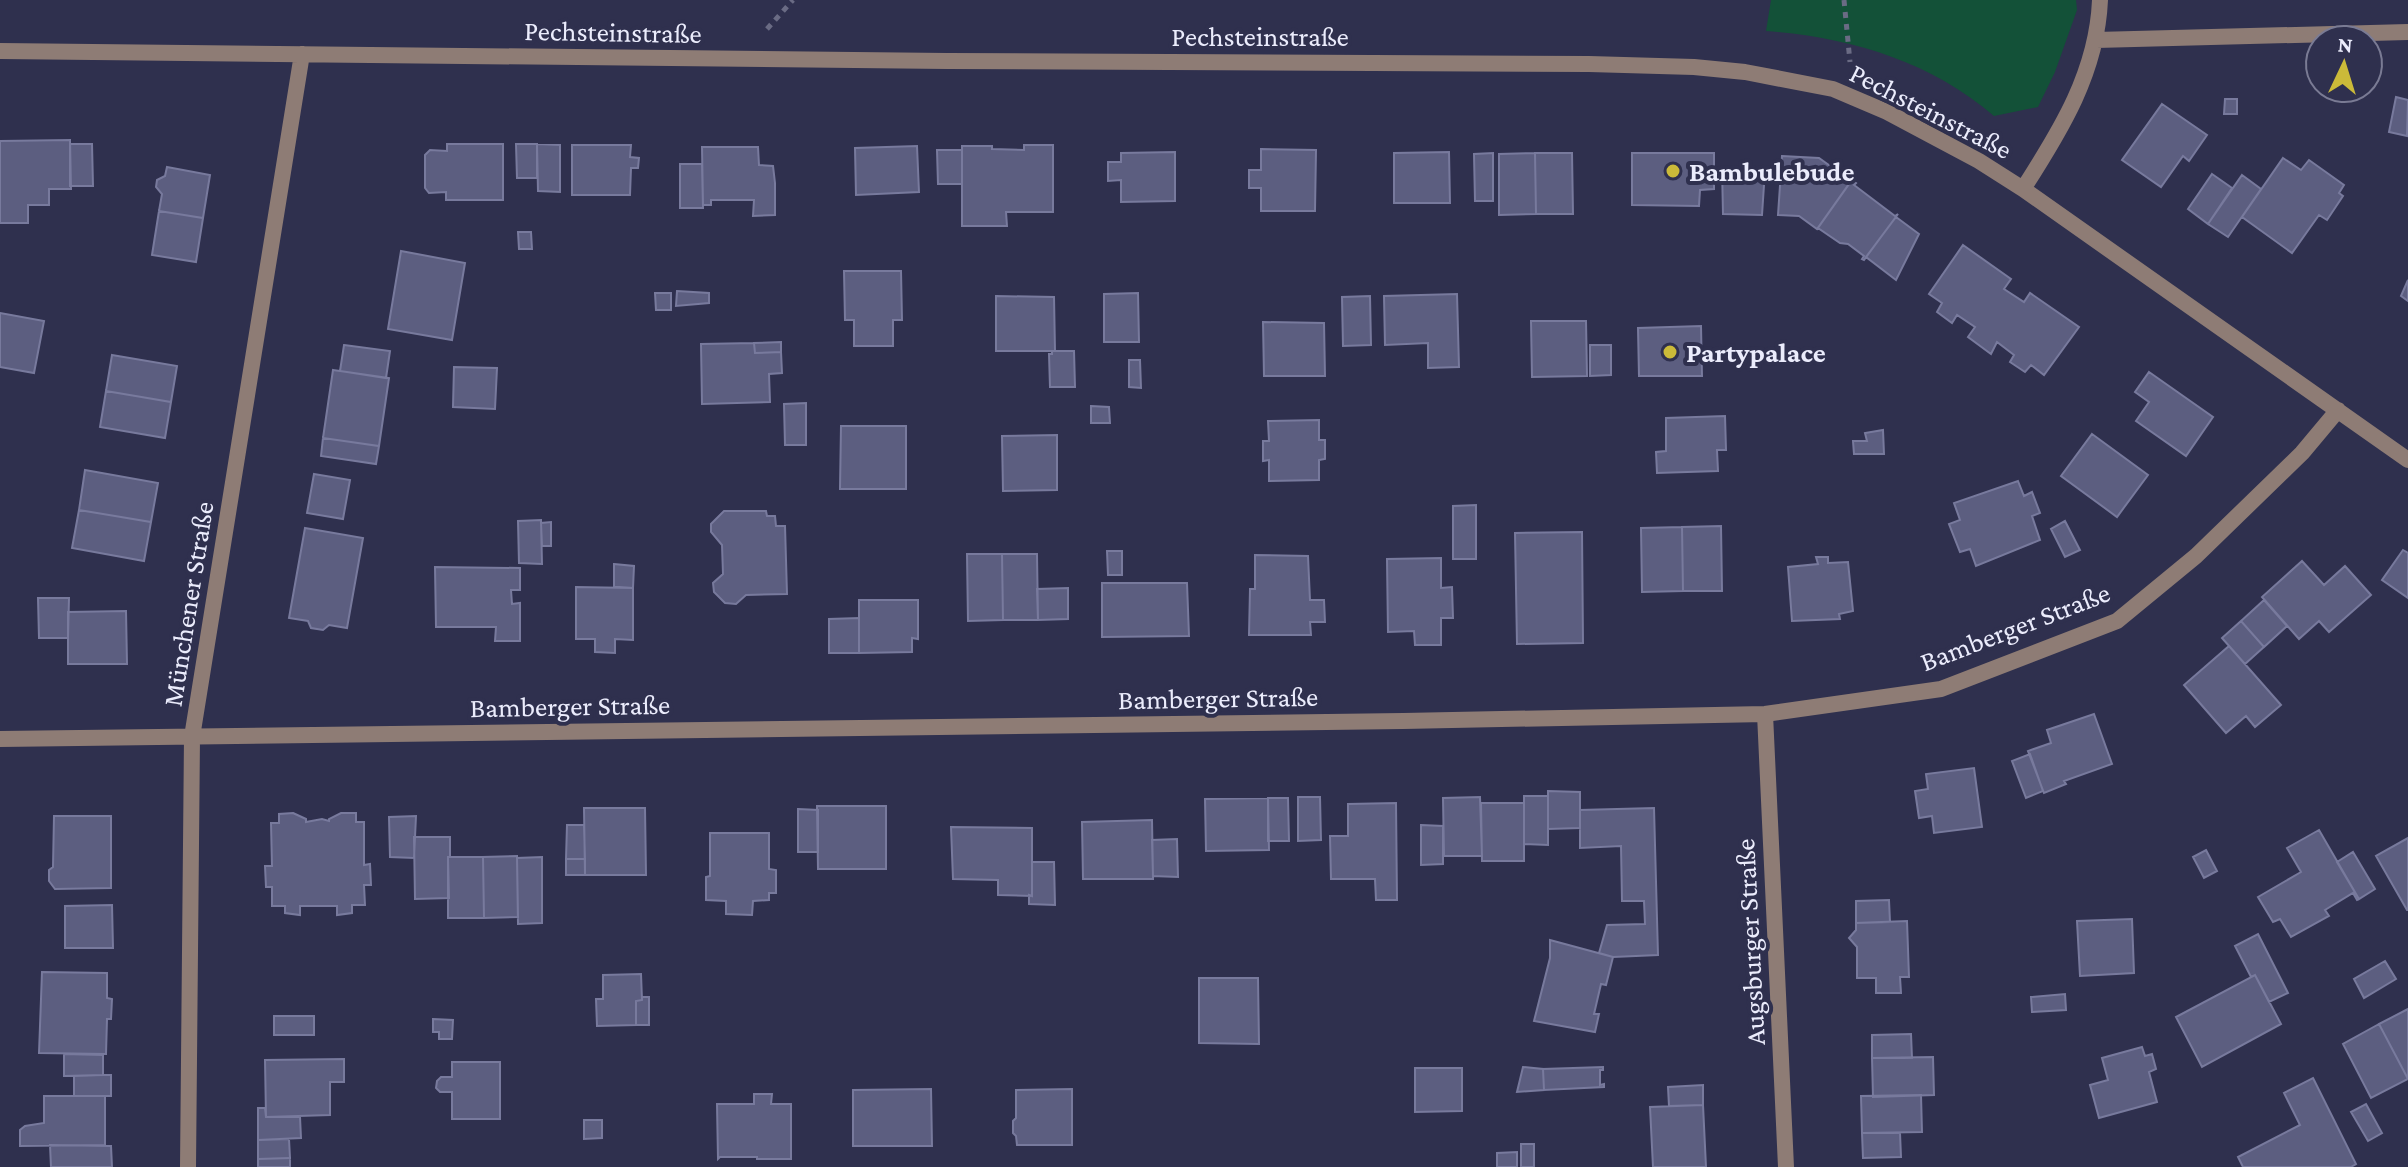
<svg xmlns="http://www.w3.org/2000/svg" width="2408" height="1167" viewBox="0 0 2408 1167" font-family="'Crimson Pro',serif">
	<rect width="100%" height="100%" fill="#2f304e"/>
	<!-- green -->
	<path fill="#135138" d="M1771 0H2076L2077 10 2055 72 2038 107 1994 116C1930 61 1849 37 1766 31Z"/>
	<!-- building -->
	<path fill="#5c5e80" stroke="#787a9d" stroke-width="2" d="M2396 97 2408 100 2407 136 2389 132Z
		M2225 99H2237V114H2224Z
		M2162 104 2207 135 2189 161 2183 156 2161 187 2122 160Z
		M70 140 71 189H49V205H28V223H0V141Z
		M70 144H92L93 186H70Z
		M447 144H503V200H446V192L429 193 425 188V155L430 150 447 151Z
		M516 144H537V178H517Z
		M537 144 560 145V192L538 191Z
		M572 145H631L630 157 639 158 638 168H631L630 195H572Z
		M1024 145H1053V212H1006L1007 226H962V146H992V149L1024 150Z
		M917 146 919 192 856 195 855 148Z
		M702 147H758L759 165 773 166 775 183V215L753 216 754 200H711V205H703Z
		M1261 149 1316 150 1315 211H1261V188H1249V170H1261Z
		M937 150H962V184H938Z
		M1175 152V201L1121 202V180L1108 181V162H1121V153Z
		M1449 152 1450 203H1394V153Z
		M1493 153V201H1475L1474 154Z
		M1535 153H1572L1573 214H1536Z
		M1535 153 1536 214 1499 215V154Z
		M1632 153H1714V189L1700 190 1699 206 1632 205Z
		M1782 156 1819 158 1851 181 1817 229 1799 216 1778 215Z
		M2283 158 2301 170 2309 160 2344 185 2339 193 2343 196 2327 220 2319 215 2292 253 2242 217Z
		M680 164H702L703 208H680Z
		M167 167 210 175 203 218 159 211 162 194 156 187 157 180 165 176Z
		M1722 168 1765 170 1762 215 1723 214Z
		M2212 174 2232 188 2208 224 2188 209Z
		M2242 175 2261 189 2228 237 2208 224Z
		M1852 180 1856 183 1854 185 1895 216 1898 214 1864 260 1862 259 1864 256 1848 244 1840 243 1818 228Z
		M159 211 203 218 196 262 152 255Z
		M1896 217 1919 234 1896 280 1866 257Z
		M518 232H531L532 249H519Z
		M1963 245 2011 279 2004 289 2024 302 2030 293 2079 327 2044 375 2031 365 2025 372 2010 362 2014 355 1997 342 1991 354 1968 337 1975 327 1957 315 1952 323 1937 312 1942 303 1929 294Z
		M401 251 465 263 452 340 388 329Z
		M844 271H901L902 320H893V346H854V320H845Z
		M2408 280V301L2401 296Z
		M677 291 709 293V303L676 306Z
		M655 293H671V310H656Z
		M1138 293 1139 342H1104V294Z
		M1457 294 1459 367 1428 368V343L1385 345 1384 296Z
		M996 296 1054 297 1055 351H996Z
		M1370 296 1371 345 1343 346 1342 297Z
		M0 313 44 321 34 373 0 367Z
		M1531 321H1586L1587 376 1532 377Z
		M1263 322 1324 323 1325 376H1264Z
		M1701 326 1702 376H1639L1638 328Z
		M781 342V352L755 353 754 343Z
		M754 343 755 353 781 352 782 373 769 374 770 402 702 404 701 344Z
		M344 345 390 351 386 378 340 371Z
		M1590 345H1611V375L1590 376Z
		M1052 351H1074L1075 387H1050L1049 354H1052Z
		M112 355 177 366 171 402 106 391Z
		M1129 360H1140L1141 388 1129 387Z
		M454 367 497 368 495 409 453 407Z
		M333 370 389 378 379 446 323 438Z
		M2149 372 2213 417 2186 456 2136 421 2149 402 2135 392Z
		M106 391 171 402 165 438 100 427Z
		M806 403V445H785L784 404Z
		M1091 406 1109 407 1110 423H1091Z
		M1725 416 1726 450H1717L1718 471 1657 473 1656 452 1666 451V418Z
		M1319 420V440H1325V459L1319 460V480L1269 481V460L1263 461V441H1269L1268 421Z
		M841 426H906V489H840Z
		M1883 430 1884 454H1854L1853 441H1867L1865 433Z
		M2092 434 2148 475 2117 517 2061 476Z
		M1057 435V490L1003 491 1002 436Z
		M323 438 379 446 376 464 321 456Z
		M85 470 158 483 151 522 79 510Z
		M314 474 350 480 343 519 307 513Z
		M2018 481 2024 496 2032 492 2040 513 2032 516 2040 540 1976 566 1970 549 1960 552 1949 524 1960 520 1954 503Z
		M1476 505V559H1453V506Z
		M79 510 151 522 144 561 72 548Z
		M724 511H766L767 516H775L776 526H785L787 594 746 595 736 604 725 603 714 592 713 583 723 574 722 545 711 532V524Z
		M541 520 542 564 519 563 518 521Z
		M2065 521 2080 550 2065 557 2051 529Z
		M551 522V546H542L541 523Z
		M1721 526 1722 591H1683L1682 527Z
		M1682 527 1683 591 1642 592 1641 528Z
		M305 528 363 538 347 628 329 625 323 630 311 628 308 621 289 618Z
		M1582 532 1583 643 1517 644 1515 533Z
		M2403 550 2408 553V598L2382 580Z
		M1107 551H1122V575H1108Z
		M967 554H1002L1003 620 968 621Z
		M1002 554H1037L1038 620H1003Z
		M1255 555 1308 556 1310 600H1324L1325 622H1310L1311 635H1249L1250 589H1255Z
		M1816 557H1828V563L1848 562 1853 611 1839 614 1840 619 1792 621 1788 567 1818 564Z
		M1441 558V588L1452 587 1453 618H1441V645H1415L1414 631 1388 632 1387 559Z
		M2302 561 2324 585 2345 566 2371 595 2329 632 2319 621 2299 639 2262 597Z
		M614 564 634 566 633 588 614 587Z
		M435 567 520 568V590H511L512 604 520 603V641H495L496 627H436Z
		M1102 583H1187L1189 636 1102 637Z
		M576 587 633 588V640L615 639V653L595 652V639H576Z
		M1068 588V619L1038 620 1037 589Z
		M38 598H69L68 638H39Z
		M859 600H918V639L912 638V652L859 653Z
		M2264 600 2287 626 2264 647 2241 621Z
		M126 611 127 664H68V612Z
		M859 618V653H829V619Z
		M2241 621 2264 647 2245 664 2222 638Z
		M2229 646 2281 705 2255 727 2246 716 2226 733 2184 685Z
		M2094 714 2112 764 2064 781 2066 784 2044 793 2028 751 2051 743 2047 730Z
		M2030 754 2043 791 2026 798 2012 761Z
		M1974 768 1982 827 1934 833 1932 816 1919 818 1915 791 1928 789 1926 774Z
		M1548 791 1580 792V828L1548 829Z
		M1524 796H1548V845L1524 844Z
		M1298 797H1320L1321 840 1298 841Z
		M1480 797 1482 856H1444L1443 798Z
		M1268 798 1269 850 1206 851 1205 799Z
		M1268 798H1288L1289 841H1268Z
		M1396 803 1397 900H1376L1375 879H1331L1330 836H1348V804Z
		M1481 803H1524V861H1482Z
		M817 806H886V869H818Z
		M584 808H645L646 875H585Z
		M1654 808 1658 955 1613 957 1599 953 1607 925 1645 924 1644 901H1622L1621 846 1580 848V810Z
		M798 809 818 810V852H798Z
		M293 813 306 819V822L322 819 329 821V819L341 813H356V822H364V865L370 864 371 885H364L365 905H352V913L337 915V906H300V915L285 913V906H272V887H266L265 866H272L271 823H279V814Z
		M54 816H111V888L55 889 49 881V870L53 867Z
		M416 816 414 858 390 857 389 817Z
		M1152 820 1153 879H1083L1082 822Z
		M567 825H584L585 859H566Z
		M1421 825 1443 826V864L1421 865Z
		M951 827 1032 828V896L998 895V880L953 879Z
		M2319 830 2359 899 2357 900 2353 893 2325 910 2329 916 2291 937 2280 919 2273 922 2258 897 2301 872 2287 848Z
		M710 833H769V869L776 870V893H769V900L753 901 752 915 726 914V901L706 900V877L710 876Z
		M414 837H450V857H448L449 898 415 899Z
		M2408 838V910H2407L2376 856Z
		M1177 839 1178 877 1153 876 1152 840Z
		M2206 850 2217 871 2204 878 2193 857Z
		M2353 852 2375 889 2359 899 2337 862Z
		M517 856 518 917 484 918 483 857Z
		M448 857H483L484 918H448Z
		M542 857V923L518 924 517 858Z
		M566 859H585V875H566Z
		M1032 862H1054L1055 905 1029 904V895L1032 896Z
		M1889 900 1890 922 1856 923V901Z
		M112 905 113 948H65V906Z
		M2132 919 2134 973 2080 976 2077 921Z
		M1907 921 1909 977H1900L1901 993H1876V978H1857V947L1849 938 1856 930V923Z
		M2258 934 2288 993 2269 1002 2255 975 2251 977 2235 946Z
		M1550 940 1613 957 1606 985 1601 984 1594 1014H1599L1595 1032 1534 1021 1550 958Z
		M2385 961 2396 979 2364 998 2354 979Z
		M42 972 107 973V998L112 999 111 1019H107L106 1054 39 1053Z
		M641 974 642 1000 636 1001V1025L597 1026 596 999H603V975Z
		M2255 975 2281 1024 2202 1067 2176 1017Z
		M1199 978H1258L1259 1044 1199 1043Z
		M2065 994 2066 1010 2032 1012 2031 997Z
		M642 997H649V1025H636V1001L642 1000Z
		M2408 1009V1079L2379 1024Z
		M274 1016H314V1035H274Z
		M433 1019 453 1020 452 1039H439V1032H433Z
		M2379 1024 2408 1079 2371 1098 2343 1044Z
		M1911 1034 1912 1058H1872V1035Z
		M2142 1047 2145 1056 2152 1054 2156 1069 2149 1072 2157 1102 2099 1118 2090 1085 2108 1080 2102 1058Z
		M64 1054 103 1055V1075L64 1076Z
		M1933 1057 1934 1095 1873 1097 1872 1058Z
		M344 1059V1082H330V1115L266 1117 265 1060Z
		M452 1062H500V1119H452V1092H440L436 1088 437 1081 441 1077H452Z
		M1523 1067 1543 1069 1544 1090 1517 1092Z
		M1603 1067V1070H1600V1085L1604 1084V1087L1544 1090 1543 1069Z
		M1415 1068H1462V1111L1415 1112Z
		M103 1075H111V1096H74V1076Z
		M2313 1078 2356 1164 2351 1167H2243L2238 1157 2300 1125 2284 1093Z
		M1703 1085V1105L1669 1106 1668 1087Z
		M931 1089 932 1146H853V1090Z
		M1072 1089V1145H1017L1016 1136 1013 1133V1121L1016 1118V1090Z
		M754 1094H772L771 1104H791V1159H757V1157H720L718 1159 717 1104H754Z
		M1921 1095 1922 1132 1862 1133 1861 1096Z
		M44 1096H105V1145L20 1146V1130L25 1126 44 1123Z
		M2366 1104 2382 1133 2368 1141 2351 1112Z
		M1703 1105 1706 1167H1653L1650 1107Z
		M258 1108H265L266 1117H300L301 1138 258 1140Z
		M584 1120H602V1138L584 1139Z
		M1862 1133H1900L1901 1157 1863 1158Z
		M289 1139 290 1158 258 1159V1140Z
		M1521 1144H1534V1167H1521Z
		M50 1145 111 1146 112 1167H51Z
		M1517 1152V1167H1497V1153Z
		M290 1158V1167H258V1159Z"/>
	<g fill="none" stroke-linecap="round" stroke-linejoin="round">
		<!-- path -->
		<path stroke="#6a6b84" stroke-width="5" stroke-dasharray="6 6" stroke-linecap="butt" d="M1844 0 1850 62
			M767 29 793 0"/>
		<!-- minor -->
		<path stroke="#8e7c75" stroke-width="16" d="M2096 40 2408 32
			M0 51 947 61 1589 64 1694 67 1745 72 1833 89 1887 112 1979 161 2023 189 2408 460
			M2023 189C2061 130 2097 72 2100 0
			M1765 714 1786 1167
			M0 739 1403 721 1765 714 1941 689 2117 621 2196 556 2302 453 2338 410
			M188 1167 192 737 302 54"/>
	</g>
	<!-- markers -->
	<g fill="#cbba39" stroke="#2f304e" stroke-width="3">
		<circle cx="1673" cy="171" r="8"/>
		<circle cx="1670" cy="352" r="8"/>
	</g>
	<g text-anchor="middle" dominant-baseline="central" stroke-width="8" stroke-linejoin="round" paint-order="stroke">
		<!-- street labels -->
		<g font-size="28" fill="#ebecfc" stroke="#2f304e">
			<text transform="translate(613 32) rotate(1)">Pechsteinstraße</text>
			<text x="1260" y="36">Pechsteinstraße</text>
			<text transform="translate(1931 111) rotate(27)">Pechsteinstraße</text>
			<text transform="translate(188 604) rotate(-81)">Münchener Straße</text>
			<text transform="translate(2015 627) rotate(-21)">Bamberger Straße</text>
			<text transform="translate(1218 698) rotate(-1)">Bamberger Straße</text>
			<text transform="translate(570 706) rotate(-1)">Bamberger Straße</text>
			<text transform="translate(1750 942) rotate(-93)">Augsburger Straße</text>
		</g>
		<!-- poi labels -->
		<g font-size="28" font-weight="bold" fill="#ebecfc" stroke="#2f304e" text-anchor="start">
			<text x="1689" y="171">Bambulebude</text>
			<text x="1686" y="352">Partypalace</text>
		</g>
	</g>
	<!-- north arrow -->
	<g transform="translate(2344 64) rotate(4)"><circle r="38" fill="#2f304e" stroke="#7a7b94" stroke-width="2"/>
	<path d="M0-6L14 30L0 20L-14 30Z" fill="#cbba39"/>
	<text y="-12" font-size="22" font-weight="bold" text-anchor="middle" fill="#ebecfc">N</text>
	</g>
</svg>
